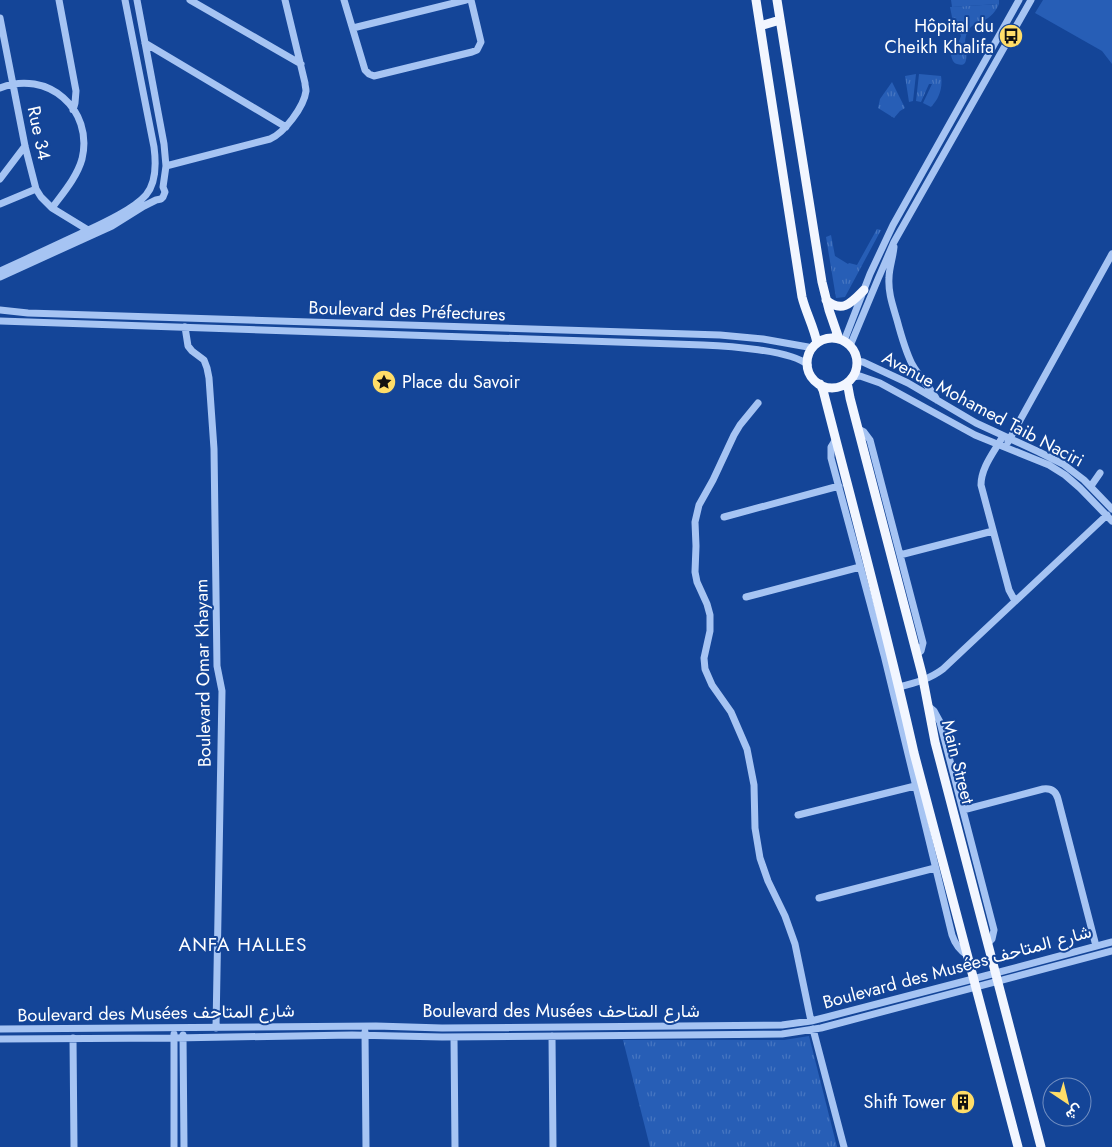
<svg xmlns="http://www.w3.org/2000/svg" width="1112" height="1147" viewBox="0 0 1112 1147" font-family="Jost,Vazirmatn,sans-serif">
	<defs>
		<pattern id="grass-tufts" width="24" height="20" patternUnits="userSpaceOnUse" patternTransform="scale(1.25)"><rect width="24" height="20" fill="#275eb6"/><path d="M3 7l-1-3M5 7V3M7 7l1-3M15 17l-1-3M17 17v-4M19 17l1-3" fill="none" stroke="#4776c1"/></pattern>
	</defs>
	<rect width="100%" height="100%" fill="#144598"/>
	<!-- grass -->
	<path fill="url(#grass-tufts)" d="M999 4C996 11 991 17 983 21 979 23 973 24 970 28 966 33 965 38 965 43 965 49 971 69 957 64 953 63 952 59 951 55L958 44 961 36 958 27 952 17 950 7Z
		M916 74 913 101 909 102 905 76Z
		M919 74 941 76C943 88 939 99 931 107L923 103 932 84H929L921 102 916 101Z
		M892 82 905 108 900 111 894 118 878 108 880 99Z
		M877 229 881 230 845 297 836 298 826 237 831 235 835 256 848 264 849 263 857 265Z
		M809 1036 837 1147H650L623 1040H784Z"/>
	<!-- green -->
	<path fill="#275eb6" d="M951 0H999V4L952 7Z
		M1043 0H1112V64L1102 51 1035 13Z"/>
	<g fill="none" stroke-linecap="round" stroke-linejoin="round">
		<!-- minor -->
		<path stroke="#a6c4f3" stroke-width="7" d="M59 0 76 91 75 103 73 110
			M190 0 301 64
			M344 0 365 70 369 74 374 76 472 52 477 50 481 42 471 0
			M0 18 25 146 36 189 41 197 52 208 88 230
			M353 28 466 0
			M145 43 286 127
			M0 88C47 69 94 109 82 159 77 177 63 193 52 208
			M166 166 270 139C284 133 304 107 306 91 306 88 305 86 305 83L285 0
			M0 179 25 146
			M0 204 36 189
			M894 247C893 258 889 268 889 278 888 293 893 306 897 320 901 335 905 350 912 364 919 377 930 387 937 400
			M0 271C27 259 54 246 80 234 99 225 133 210 146 195 157 182 156 162 154 147L125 0
			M0 277 112 226 144 206 156 200 161 199 163 197 165 192 163 187 166 166 164 144 137 0
			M0 310 28 313 720 335 763 339 808 347 812 349
			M0 321 703 345C727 346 791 350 808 365
			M185 327 188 346 192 351 204 360 207 368 209 378 214 449 217 666 222 691 216 1028
			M844 341 870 274 893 225 1019 0
			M850 346 878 279 894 242 1031 0
			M857 361 863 362 908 383 976 423 1039 452 1063 464 1084 480 1112 509
			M852 377 860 376 880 383 975 435 1049 465 1065 475 1080 488 1112 521
			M758 403 740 425 734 435 713 480 699 505 695 522 696 546 695 572 697 582 707 604 710 615V631L704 658 705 669 712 685 731 712 747 749 754 785 755 828 760 858 768 881 785 916 795 944 811 1021
			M858 429 864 432 870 440 923 643 921 651 917 654
			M1003 436C995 451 981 467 981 485L1009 590 1015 601
			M836 439 831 447V458L884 655 952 935C955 944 959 950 967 955
			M1008 442 1112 254
			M1091 486 1100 473
			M724 517 839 486
			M900 555 993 531
			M746 597 860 567
			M899 687C915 683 930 679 943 669L1107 515
			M928 706 934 711 940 722 994 930 992 939 988 943
			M963 810 1043 789C1051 788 1056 791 1058 799L1096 946
			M798 815 915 786
			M819 898 935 868
			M0 1029 376 1026 442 1028 782 1025 811 1021 827 1017 973 979 1112 942
			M813 1029 844 1147
			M365 1032 366 1147
			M174 1034V1147
			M183 1035 184 1147
			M552 1036 553 1147
			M454 1037 455 1147
			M73 1038 74 1147
			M0 1039 174 1038 352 1035 442 1037 782 1034 821 1028 1112 951"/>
		<!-- major -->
		<path stroke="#f2f6ff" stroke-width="9" d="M756 0 802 297C806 313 814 327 817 343
			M777 0 822 282 829 310 839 339
			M760 26 780 20
			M826 300C843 314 852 302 864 290
			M807 363a25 25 0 1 1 50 0a25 25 0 1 1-50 0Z
			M820 384 823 390C854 511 887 632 914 753L1018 1147
			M846 384 848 387 850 398 922 674 935 742 1041 1147"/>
	</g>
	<!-- icons -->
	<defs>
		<g id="bus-disc" transform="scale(1.25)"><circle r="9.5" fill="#ffdd68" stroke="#144598"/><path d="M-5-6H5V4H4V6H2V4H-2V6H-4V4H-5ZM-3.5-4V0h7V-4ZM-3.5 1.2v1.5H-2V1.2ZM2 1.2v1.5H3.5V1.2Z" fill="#111"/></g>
		<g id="sight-disc" transform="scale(1.25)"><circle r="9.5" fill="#ffdd68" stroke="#144598"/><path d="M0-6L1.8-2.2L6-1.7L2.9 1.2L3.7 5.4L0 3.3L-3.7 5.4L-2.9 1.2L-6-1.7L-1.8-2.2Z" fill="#111"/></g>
		<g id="building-disc" transform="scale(1.25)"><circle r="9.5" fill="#ffdd68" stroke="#144598"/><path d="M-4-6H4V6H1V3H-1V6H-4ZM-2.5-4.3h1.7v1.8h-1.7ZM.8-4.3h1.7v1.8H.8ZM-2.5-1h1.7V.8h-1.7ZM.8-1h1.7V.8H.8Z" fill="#111"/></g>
	</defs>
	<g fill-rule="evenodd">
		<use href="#bus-disc" x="1011" y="36"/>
		<use href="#sight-disc" x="384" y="382"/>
		<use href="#building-disc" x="963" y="1102"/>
	</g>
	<g text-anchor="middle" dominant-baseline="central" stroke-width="4" stroke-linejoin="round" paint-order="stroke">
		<!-- poi labels -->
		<g font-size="18" fill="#fff" stroke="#144598" text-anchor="end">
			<text x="994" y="26">Hôpital du<tspan x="994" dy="21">Cheikh Khalifa</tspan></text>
			<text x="402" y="382" text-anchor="start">Place du Savoir</text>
			<text x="946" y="1102">Shift Tower</text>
		</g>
		<!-- street labels -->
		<g font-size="18" fill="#fff" stroke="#144598">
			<text transform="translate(39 133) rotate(78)">Rue 34</text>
			<text transform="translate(407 311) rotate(2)">Boulevard des Préfectures</text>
			<text transform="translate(983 409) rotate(28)">Avenue Mohamed Taib Naciri</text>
			<text transform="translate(203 673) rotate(-91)">Boulevard Omar Khayam</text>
			<text transform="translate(958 762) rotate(76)">Main Street</text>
			<text transform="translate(957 967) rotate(-15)">Boulevard des Musées شارع المتاحف</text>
			<text x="561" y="1011">Boulevard des Musées شارع المتاحف</text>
			<text transform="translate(156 1013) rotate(-1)">Boulevard des Musées شارع المتاحف</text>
		</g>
		<!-- neighbourhood labels -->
		<g font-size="19" letter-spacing="1" fill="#fff" stroke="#144598">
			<text x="243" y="944">ANFA HALLES</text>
		</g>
	</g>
	<!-- north arrow -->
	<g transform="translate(1067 1102) rotate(145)"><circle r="24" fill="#144598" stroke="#728fc1"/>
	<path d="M0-4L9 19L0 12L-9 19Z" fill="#ffdd68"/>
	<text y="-8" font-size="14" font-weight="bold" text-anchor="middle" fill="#ffffff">ش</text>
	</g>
</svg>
